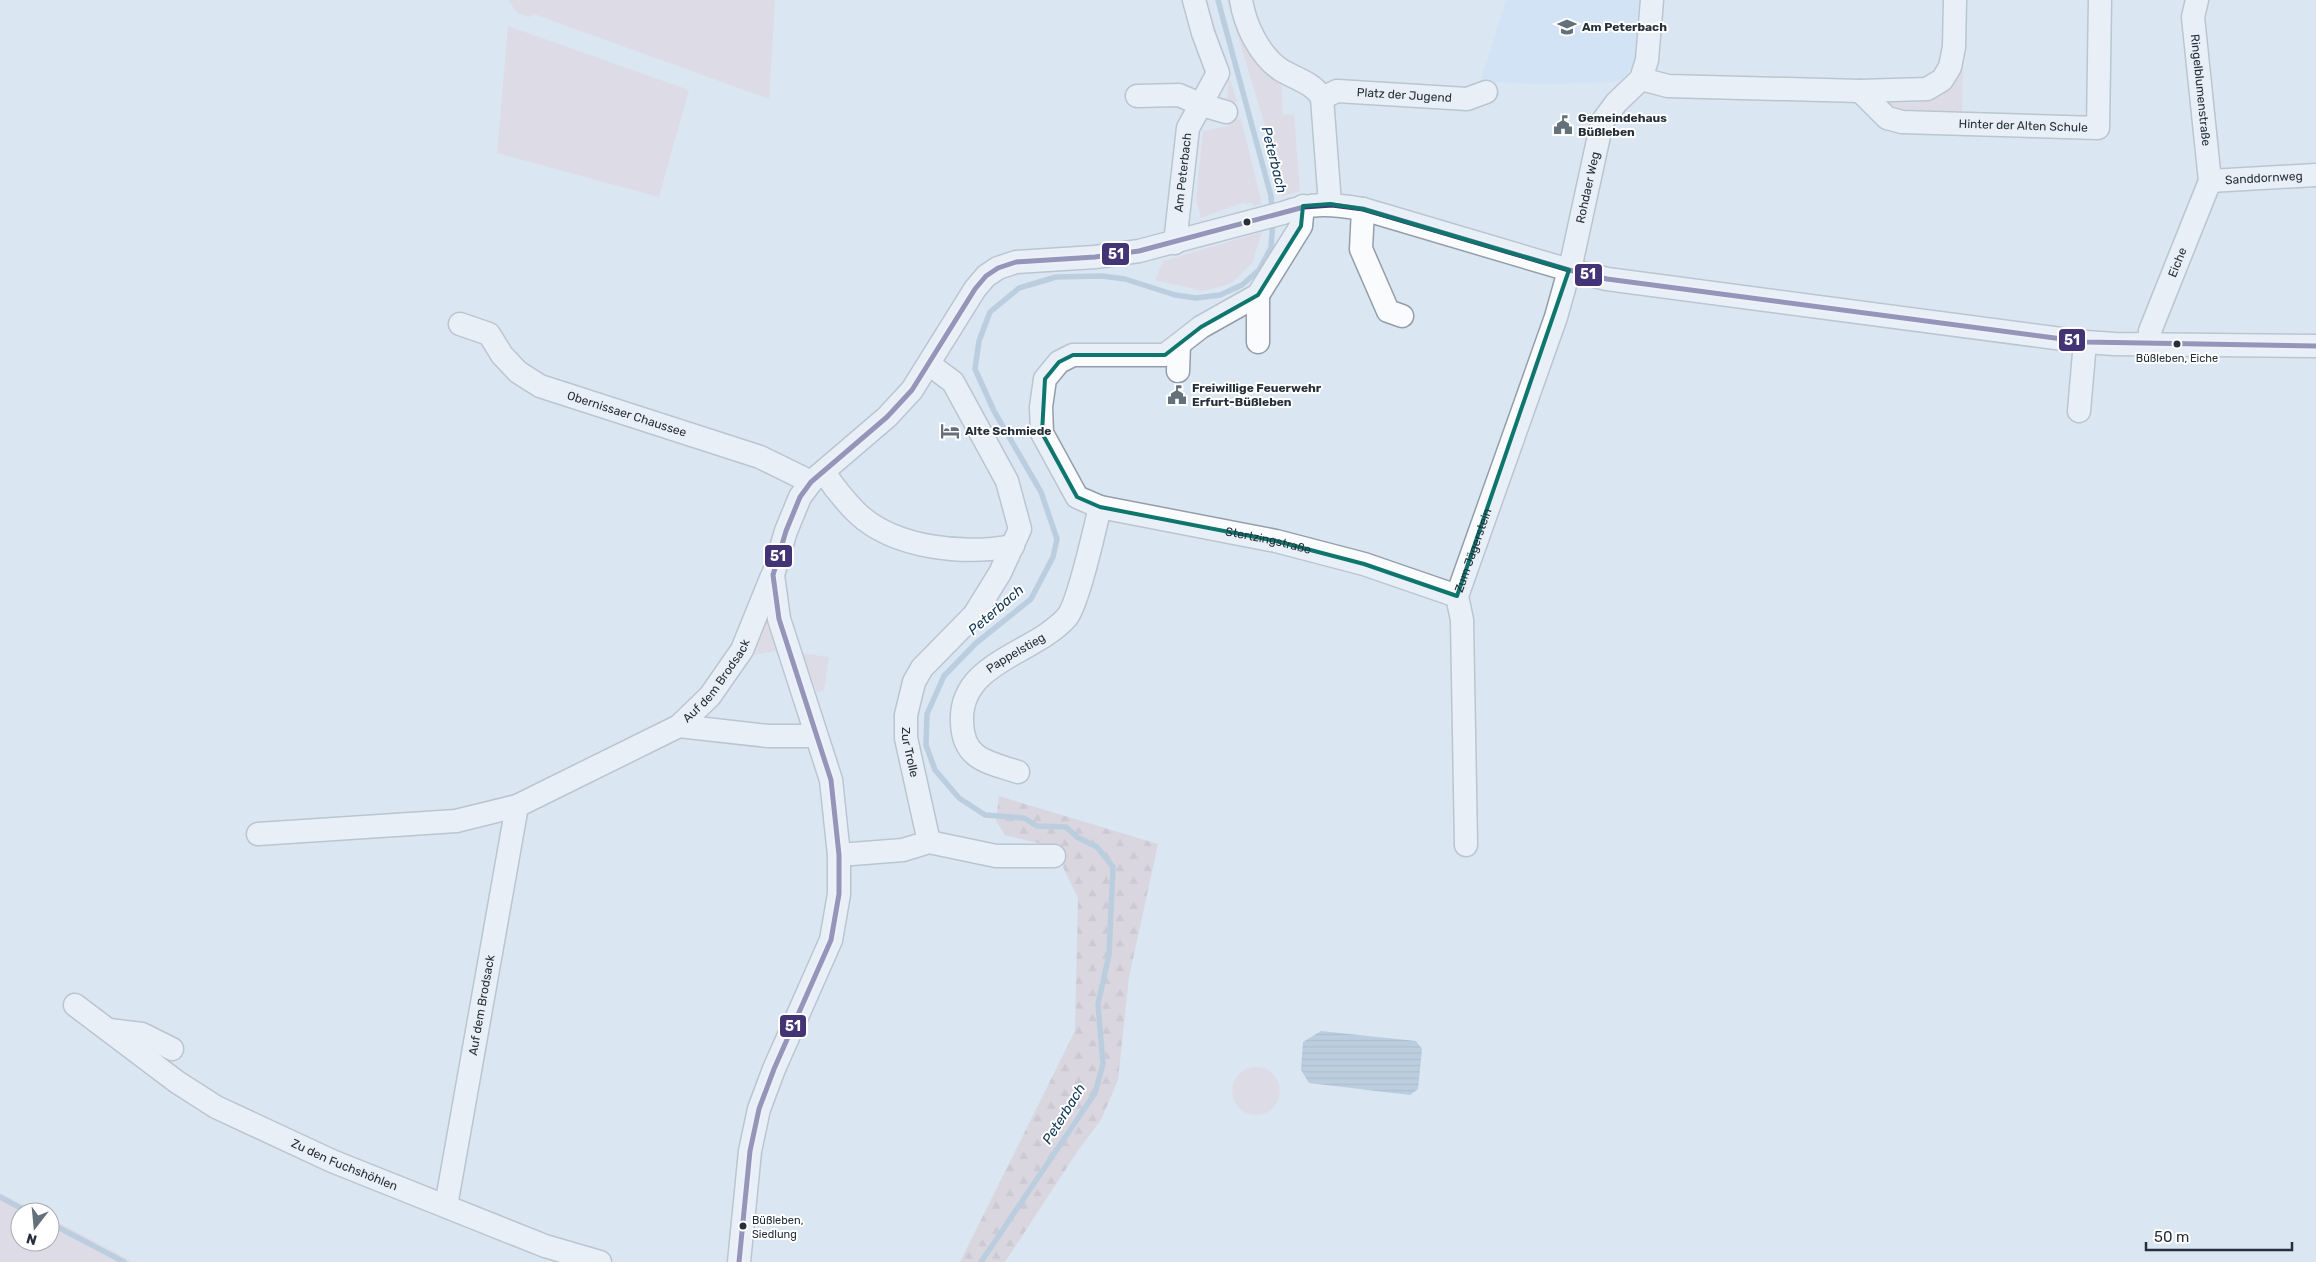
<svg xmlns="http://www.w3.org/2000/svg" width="2316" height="1262" viewBox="0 0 2316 1262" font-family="Rubik,sans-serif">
	<defs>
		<pattern id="forest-firs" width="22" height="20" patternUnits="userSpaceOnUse" patternTransform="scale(1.25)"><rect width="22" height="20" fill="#d8c3cb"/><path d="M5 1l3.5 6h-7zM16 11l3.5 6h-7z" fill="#b9a8af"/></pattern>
		<pattern id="water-rules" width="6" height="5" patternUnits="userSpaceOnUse" patternTransform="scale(1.25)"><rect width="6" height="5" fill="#96b1c9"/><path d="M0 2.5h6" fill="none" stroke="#7a90a4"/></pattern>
	</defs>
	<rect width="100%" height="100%" fill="#dae6f2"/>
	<!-- built -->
	<path fill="#c8e1f8" d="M1506 0H1639L1634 66 1622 79 1614 82 1545 84 1480 82Z"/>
	<!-- green -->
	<path fill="#e1d1d8" d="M508 0H775L769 99 531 13 533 15 530 17 517 13Z
		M1203 0H1207L1237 102 1227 104 1228 85Z
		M1227 0H1234L1281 79 1283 115 1294 114 1300 191 1282 197 1273 152Z
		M508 26 689 90 659 197 497 153Z
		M1963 69 1962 116 1903 115 1878 102C1915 103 1944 108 1963 69Z
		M1241 119 1262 204 1253 206 1252 203 1245 204 1244 202 1201 218 1196 199 1203 131 1228 126 1227 121Z
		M1262 232 1252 263 1233 282 1223 286 1203 291 1155 280 1163 261Z
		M768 616 781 650 754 655 751 651Z
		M801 653 829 657 824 690 817 692Z
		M1232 1091a24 24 0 1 1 48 0a24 24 0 1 1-48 0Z
		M0 1193 37 1212H20V1242H50V1218L134 1262H0Z"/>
	<!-- forest -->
	<path fill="url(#forest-firs)" d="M999 796 1158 844 1129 977 1118 1080 1101 1120 1079 1149 1005 1262H960L1075 1031 1078 898 1063 867V849L1005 835 996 821Z"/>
	<!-- water -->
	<path fill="url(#water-rules)" d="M1321 1031 1416 1041 1422 1049 1418 1089 1410 1095 1309 1083 1301 1070 1303 1042Z"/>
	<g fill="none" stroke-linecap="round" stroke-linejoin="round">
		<!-- stream -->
		<path stroke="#96b1c9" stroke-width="5.5" d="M1218 0 1271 196 1272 211
			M0 1197 28 1212
			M50 1223 124 1262
			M981 1262 1095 1093 1103 1064 1098 1004 1109 955 1113 867 1097 847 1077 837 1066 827 1037 826 1024 818 985 815 959 798 935 770 926 745 927 714 944 676 975 644 1031 599 1053 557 1057 539 1041 492 994 411 975 369 979 341 990 312 1019 288 1056 277 1102 276 1125 279 1175 295 1196 298 1220 295 1242 285 1259 270 1271 248 1273 220"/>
		<!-- minor casing -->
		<g stroke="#949ea9" stroke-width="25">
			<g id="minor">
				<path d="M1241 0C1245 25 1259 55 1281 70 1296 79 1314 83 1322 98L1330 204"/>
				<path id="s1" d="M2197 0 2193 17 2210 181"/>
				<path d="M1641 79 1668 86 1860 91 1927 89 1942 80 1950 67 1954 47 1955 0"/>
				<path id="s2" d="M1860 91 1887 118 1902 122 2098 128 2100 0"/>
				<path d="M1137 96 1179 95 1202 105 1226 112"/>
				<path id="s3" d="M1322 98 1337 91 1467 99 1486 92"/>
				<path id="s4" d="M2210 181 2316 175"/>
				<path id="s5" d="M1303 206 1301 226 1258 295 1201 327 1165 355H1073L1059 362 1045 379 1041 407 1042 433 1077 497 1100 507 1276 541 1364 564 1457 596"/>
				<path d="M1363 209 1361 249 1388 311 1402 316"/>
				<path id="s6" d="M1175 243 1188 128 1218 73 1203 33 1194 0"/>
				<path id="s7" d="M460 324 489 334 502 355 518 372 540 386 760 457 811 482"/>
				<path d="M1258 342V295"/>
				<path id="s8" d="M2148 345 2150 331 2210 181"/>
				<path id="s9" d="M929 364 953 382 1007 481 1020 529 1000 573 974 615 922 668 914 682 906 715V738L929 842"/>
				<path d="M1178 371 1179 345"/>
				<path d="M2079 411 2085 342"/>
				<path d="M824 472C833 486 845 501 857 513 895 549 965 555 1013 546"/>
				<path d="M679 726 768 736H816"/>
				<path id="s10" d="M1018 772C988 762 963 760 962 722 959 662 1035 654 1067 617 1078 604 1095 528 1100 507"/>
				<path id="s11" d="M258 834 456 821 517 806 679 726 710 696 742 650 772 576"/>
				<path id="s12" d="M1466 845 1462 620 1457 596 1556 317 1572 260 1602 122 1616 103 1641 79 1647 60 1652 0"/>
				<path d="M839 855 903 850 929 842 996 856H1054"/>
				<path id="s13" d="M75 1005 177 1082 216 1107 332 1161 545 1246 600 1262"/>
				<path d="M109 1030 142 1034 172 1049"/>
				<path id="s14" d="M446 1206 517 806"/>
				<path d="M739 1262 750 1151 759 1109 774 1069 831 940 839 894V855L831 780 779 619 773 575 786 531 800 497 811 482 887 417 912 390 975 289 986 276 998 268 1016 262 1095 257 1139 251 1283 213C1313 202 1332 204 1363 209L1569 270 1607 279 2085 342 2115 344 2316 346"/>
			</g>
		</g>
		<!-- minor -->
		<use href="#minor" stroke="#f9fbfd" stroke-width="22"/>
		<!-- bus-1 casing -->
		<g stroke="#fff" stroke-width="9">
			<path id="bus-1" d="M739 1262 750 1151 759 1109 774 1069 831 940 839 894V855L831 780 779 619 773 575 786 531 800 497 811 482 887 417 912 390 975 289 986 276 998 268 1016 262 1095 257 1139 251 1304 207 1332 205 1363 209 1569 270 1607 279 2085 342 2316 346"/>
		</g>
		<!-- bus-1 -->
		<use href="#bus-1" stroke="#423475" stroke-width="5"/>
	</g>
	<!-- marked area -->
	<path d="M0 0H2316V1262H0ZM1330 204 1363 209 1569 270 1457 596 1364 564 1276 541 1100 507 1077 497 1042 433 1045 379 1059 362 1073 355H1165L1201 327 1258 295 1301 226 1303 206Z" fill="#dae6f2" fill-opacity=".55" fill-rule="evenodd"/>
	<path fill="none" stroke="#0f766e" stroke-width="4" stroke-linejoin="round" d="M1330 204 1363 209 1569 270 1457 596 1364 564 1276 541 1100 507 1077 497 1042 433 1045 379 1059 362 1073 355H1165L1201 327 1258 295 1301 226 1303 206Z"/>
	<!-- icons -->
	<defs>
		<g id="school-bare" transform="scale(1.5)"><path d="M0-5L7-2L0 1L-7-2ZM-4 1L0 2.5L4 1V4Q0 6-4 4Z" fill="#64707a" stroke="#fff" stroke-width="2.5" paint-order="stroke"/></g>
		<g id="civic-bare" transform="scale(1.5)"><path d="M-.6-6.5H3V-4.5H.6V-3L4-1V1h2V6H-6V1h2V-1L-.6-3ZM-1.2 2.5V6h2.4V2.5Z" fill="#64707a" stroke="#fff" stroke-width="2.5" paint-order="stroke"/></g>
		<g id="hotel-bare" transform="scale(1.5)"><path d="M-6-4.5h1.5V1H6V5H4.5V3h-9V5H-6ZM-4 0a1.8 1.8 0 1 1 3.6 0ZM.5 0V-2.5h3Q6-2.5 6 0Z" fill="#64707a" stroke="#fff" stroke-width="2.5" paint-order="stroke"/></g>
	</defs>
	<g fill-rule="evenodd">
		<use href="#school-bare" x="1567" y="27"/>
		<use href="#civic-bare" x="1563" y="125"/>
		<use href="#civic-bare" x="1177" y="395"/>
		<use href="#hotel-bare" x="950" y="431"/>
	</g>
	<!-- markers -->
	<g fill="#25303a" stroke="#fff" stroke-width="2">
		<circle cx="1247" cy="222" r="4.5"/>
		<circle cx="2177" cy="344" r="4.5"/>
		<circle cx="743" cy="1226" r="4.5"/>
	</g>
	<g text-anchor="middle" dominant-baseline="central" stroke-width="4" stroke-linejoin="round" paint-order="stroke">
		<!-- bus labels -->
		<g font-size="11" fill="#25303a" stroke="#fff">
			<text x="2177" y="358">Büßleben, Eiche</text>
			<text x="752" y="1220" text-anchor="start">Büßleben,<tspan x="752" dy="14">Siedlung</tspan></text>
		</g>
		<!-- poi labels -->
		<g font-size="12" font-weight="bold" fill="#25303a" stroke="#fff" text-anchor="start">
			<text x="1582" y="27">Am Peterbach</text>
			<text x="1578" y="118">Gemeindehaus<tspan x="1578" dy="14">Büßleben</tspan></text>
			<text x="1192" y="388">Freiwillige Feuerwehr<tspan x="1192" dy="14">Erfurt-Büßleben</tspan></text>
			<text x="965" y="431">Alte Schmiede</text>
		</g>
		<!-- street labels -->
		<g font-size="12" fill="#25303a" stroke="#fff">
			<text stroke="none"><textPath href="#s1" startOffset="91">Ringelblumenstraße</textPath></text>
			<text stroke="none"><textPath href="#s3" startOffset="84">Platz der Jugend</textPath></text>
			<text stroke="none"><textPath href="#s2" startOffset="175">Hinter der Alten Schule</textPath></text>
			<text stroke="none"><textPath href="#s6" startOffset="71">Am Peterbach</textPath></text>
			<text stroke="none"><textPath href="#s4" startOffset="54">Sanddornweg</textPath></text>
			<text stroke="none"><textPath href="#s12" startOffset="679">Rohdaer Weg</textPath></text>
			<text stroke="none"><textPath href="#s8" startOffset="88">Eiche</textPath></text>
			<text stroke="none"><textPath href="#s7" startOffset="196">Obernissaer Chaussee</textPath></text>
			<text stroke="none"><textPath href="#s5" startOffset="666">Stertzingstraße</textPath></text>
			<text stroke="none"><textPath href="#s12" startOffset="298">Zum Jägerstein</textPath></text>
			<text stroke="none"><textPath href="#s10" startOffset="176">Pappelstieg</textPath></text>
			<text stroke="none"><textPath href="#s11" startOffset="501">Auf dem Brodsack</textPath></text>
			<text stroke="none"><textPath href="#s9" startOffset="452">Zur Trolle</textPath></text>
			<text stroke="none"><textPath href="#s14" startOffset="204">Auf dem Brodsack</textPath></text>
			<text stroke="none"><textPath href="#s13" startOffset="315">Zu den Fuchshöhlen</textPath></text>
		</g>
		<!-- water labels -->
		<g font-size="14" font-style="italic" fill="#103756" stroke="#fff">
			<text transform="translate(1274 160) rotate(76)">Peterbach</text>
			<text transform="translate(996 610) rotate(-41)">Peterbach</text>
			<text transform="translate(1064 1114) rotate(-58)">Peterbach</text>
		</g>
	</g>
	<g stroke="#fff" stroke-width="2">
		<rect x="1101" y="242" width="29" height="24" rx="5" fill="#423475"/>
		<rect x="1574" y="263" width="29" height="24" rx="5" fill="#423475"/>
		<rect x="2058" y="328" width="28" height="24" rx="5" fill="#423475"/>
		<rect x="764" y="544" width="29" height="24" rx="5" fill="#423475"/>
		<rect x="779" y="1014" width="28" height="24" rx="5" fill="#423475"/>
	</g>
	<g font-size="14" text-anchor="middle" font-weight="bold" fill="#fff">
		<text x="1116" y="259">51</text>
		<text x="1588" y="279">51</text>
		<text x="2072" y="345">51</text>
		<text x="778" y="561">51</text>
		<text x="793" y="1031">51</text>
	</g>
	<!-- north arrow -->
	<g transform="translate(35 1227) rotate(196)"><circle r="24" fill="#ffffff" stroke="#a8acb0"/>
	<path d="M0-4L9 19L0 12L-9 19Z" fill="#64707a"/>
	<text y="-8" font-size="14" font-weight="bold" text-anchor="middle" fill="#25303a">N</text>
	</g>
	<!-- scale -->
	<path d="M2146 1242v8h146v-8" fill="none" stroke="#25303a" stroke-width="2.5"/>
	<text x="2154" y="1242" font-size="15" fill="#25303a" stroke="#ffffff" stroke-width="4" paint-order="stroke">50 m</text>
</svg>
